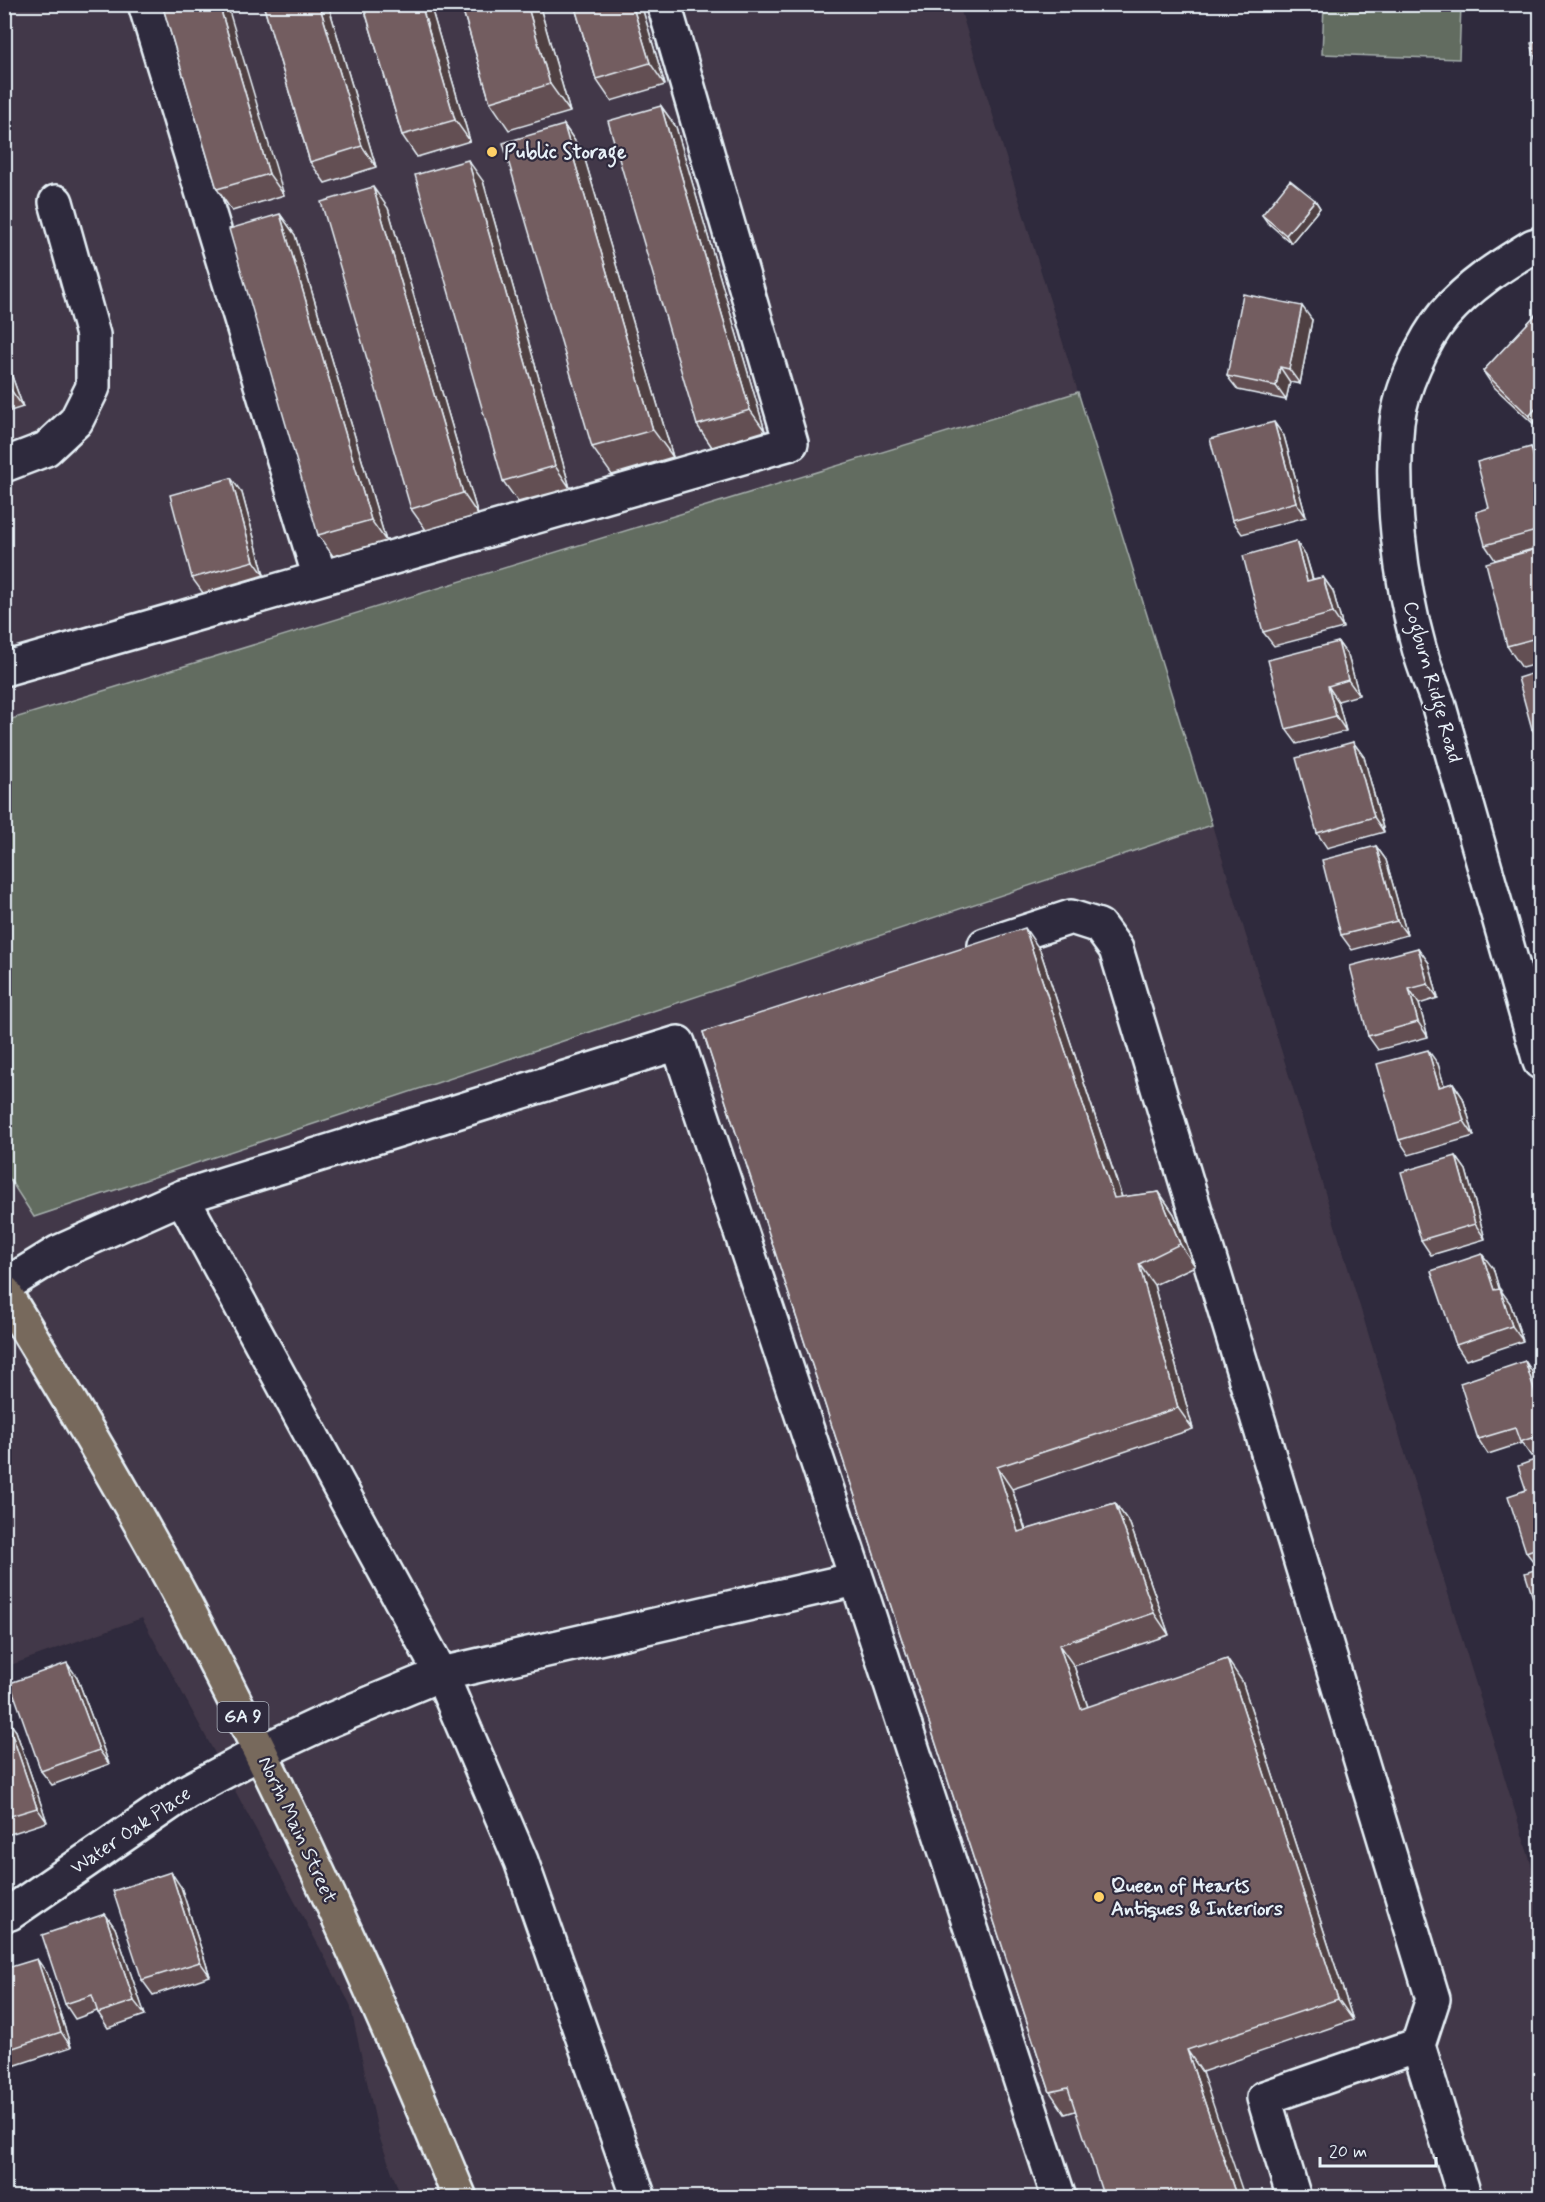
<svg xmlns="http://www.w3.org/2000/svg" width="1545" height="2202" viewBox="0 0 1545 2202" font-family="Mynerve,sans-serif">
	<rect width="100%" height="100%" fill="#2f2a3d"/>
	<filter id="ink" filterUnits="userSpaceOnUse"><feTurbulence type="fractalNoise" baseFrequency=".0167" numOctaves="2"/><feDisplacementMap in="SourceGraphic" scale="12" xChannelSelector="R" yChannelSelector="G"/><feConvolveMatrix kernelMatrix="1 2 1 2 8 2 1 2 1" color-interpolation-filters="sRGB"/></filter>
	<g filter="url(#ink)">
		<!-- built -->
		<path fill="#433948" d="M5 5H959L1078 392 5 721Z
			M1212 825 1540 1893V2197H401L379 2136 350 2004 142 1618 5 1667 4 1172 34 1217Z"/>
		<!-- green -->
		<path fill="#626c60" stroke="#a5aeac" stroke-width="1.5" d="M1324 5H1461L1459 59 1322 54Z
			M1078 392 1212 825 34 1217 5 1172V721Z"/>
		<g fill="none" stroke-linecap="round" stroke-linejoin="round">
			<!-- minor casing -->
			<g stroke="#e8f1f8" stroke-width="38">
				<path id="minor" d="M145 4 320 578
					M1540 244 1533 246C1499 267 1471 284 1444 315 1423 340 1401 390 1397 422 1390 493 1400 580 1419 648 1424 667 1432 685 1438 703L1540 1062
					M4 465 46 449 76 421 93 387V335L56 202
					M4 669 791 443 664 4
					M985 945 1071 917 1099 926 1116 949 1433 1999 1418 2045
					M182 1197 441 1674 521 1861 639 2198
					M4 1286 59 1252 182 1197 678 1043 863 1598 1059 2198
					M4 1915 10 1913 186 1792 261 1752 323 1723 441 1674 856 1579
					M1294 2198 1264 2098 1418 2045 1465 2198"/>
			</g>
			<!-- major casing -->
			<g stroke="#e8f1f8" stroke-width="38">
				<path id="major" d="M4 1292C67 1395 129 1499 186 1606 287 1798 378 1997 460 2198"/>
			</g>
			<!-- minor -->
			<use href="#minor" stroke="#2f2a3d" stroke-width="33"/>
			<!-- major -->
			<use href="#major" stroke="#77695c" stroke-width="33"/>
		</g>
		<!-- wall -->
		<path fill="#635053" stroke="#e8f1f8" stroke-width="1.5" d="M162 4 284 195 232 211 217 189Z
			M263 4H328L376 167 325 183 310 162Z
			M363 4H430L470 141 417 157 402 135Z
			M461 4H539L570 112 509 130 490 102Z
			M574 4H641L665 85 611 101 596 79Z
			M661 106 676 127 765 431 712 447 697 425Z
			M564 125 583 153 673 457 612 475 592 447Z
			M483 181 570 488 518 502 503 481Z
			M1315 200 1320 208 1291 243 1267 222 1262 215Z
			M388 208 478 515 426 530 411 509Z
			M280 214 295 235 386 541 333 556 318 535Z
			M1540 310V430L1493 386 1483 371Z
			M1312 320 1300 384 1290 382 1286 400 1238 390 1227 376Z
			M4 354 23 407 4 413Z
			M1284 436 1306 517 1242 534 1232 520Z
			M1531 447 1540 459V547L1495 560 1485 545 1489 508Z
			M242 493 264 575 203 593 192 578Z
			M1540 548V663L1522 668 1507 646Z
			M1306 556 1313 579 1323 577 1333 591 1343 628 1274 646 1263 632Z
			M1338 642 1348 656 1359 695 1338 701 1346 731 1297 744 1286 729Z
			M1540 671V741L1532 729Z
			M1353 742 1364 757 1384 832 1327 848 1317 833Z
			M1376 846 1386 860 1407 935 1352 950 1341 935Z
			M1418 948 1429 963 1438 998 1419 1004 1428 1037 1378 1050 1368 1036Z
			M1040 950 1122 1197 1159 1192 1174 1214 1195 1266 1154 1285 1193 1429 1012 1489 1026 1530 1115 1503 1130 1524 1169 1635 1074 1666 1088 1707 1242 1681 1353 2020 1202 2072 1065 2114 1050 2092 703 1032Z
			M1438 1064 1444 1086 1453 1083 1463 1098 1474 1136 1409 1155 1399 1140Z
			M1456 1156 1466 1170 1485 1239 1431 1255 1421 1240Z
			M1493 1268 1499 1289 1510 1303 1523 1341 1466 1360 1456 1345Z
			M1525 1361 1535 1376 1540 1391V1453L1531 1456 1522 1443 1488 1454 1478 1439Z
			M1540 1458V1565L1537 1566 1526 1552V1490Z
			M77 1677 109 1764 52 1785 41 1771Z
			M4 1717 16 1731 47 1822 4 1836Z
			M181 1887 210 1976 153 1995 142 1980Z
			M105 1914 115 1928 145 2015 108 2028 97 2011 75 2019 65 2004Z
			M4 1969 47 1973 71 2047 7 2068 4 2064Z"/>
		<!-- shaded-wall -->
		<path fill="#504143" stroke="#e8f1f8" stroke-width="1.5" d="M219 4H227L284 195 269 174Z
			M319 4H328L376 167 362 146Z
			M421 4H430L470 141 455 120Z
			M527 4H539L570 112 550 84Z
			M632 4H641L665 85 650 63Z
			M661 106 676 127 765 431 750 410Z
			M564 125 583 153 673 457 653 430Z
			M468 160 483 181 570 488 555 466Z
			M373 187 388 208 478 515 463 493Z
			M1315 200 1320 208 1291 243 1286 235Z
			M280 214 295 235 386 541 371 520Z
			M1302 306 1312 320 1300 384 1289 369Z
			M4 354 23 407 4 380Z
			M1280 367 1290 382 1286 400 1276 386Z
			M1540 404V430L1529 416Z
			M1274 422 1284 436 1306 517 1296 502Z
			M1531 447 1540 459V480Z
			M231 478 242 493 264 575 254 561Z
			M1296 541 1306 556 1317 596 1307 581Z
			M1323 577 1333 591 1343 628 1333 613Z
			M1338 642 1348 656 1359 695 1348 680Z
			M1328 686 1338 701 1346 731 1336 716Z
			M1353 742 1364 757 1384 832 1374 817Z
			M1376 846 1386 860 1407 935 1397 921Z
			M1025 928 1040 950 1129 1219 1114 1198Z
			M1418 948 1429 963 1438 998 1428 984Z
			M1409 989 1419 1004 1428 1037 1418 1022Z
			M1428 1050 1438 1064 1449 1102 1439 1087Z
			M1453 1083 1463 1098 1474 1136 1464 1121Z
			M1456 1156 1466 1170 1485 1239 1475 1224Z
			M1159 1192 1174 1214 1195 1266 1180 1244Z
			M1482 1254 1493 1268 1504 1305 1494 1290Z
			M1139 1264 1154 1285 1193 1429 1178 1408Z
			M1500 1289 1510 1303 1523 1341 1512 1326Z
			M1525 1361 1535 1376 1540 1391V1401L1536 1395Z
			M997 1467 1012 1489 1033 1554 1018 1532Z
			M1115 1503 1130 1524 1169 1635 1154 1613Z
			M1059 1645 1074 1666 1096 1731 1081 1709Z
			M1227 1659 1242 1681 1353 2020 1338 1999Z
			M67 1663 77 1677 109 1764 99 1750Z
			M6 1717 16 1731 47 1822 37 1808Z
			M171 1872 181 1887 210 1976 200 1962Z
			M105 1914 115 1928 145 2015 134 2001Z
			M37 1959 47 1973 71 2047 61 2032Z
			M1187 2050 1202 2072 1245 2198H1237Z"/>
		<!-- building -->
		<path fill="#735d60" stroke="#e8f1f8" stroke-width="1.5" d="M162 4H219L269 174 217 189Z
			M263 4H319L362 146 310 162Z
			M363 4H421L455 120 402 135Z
			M461 4H527L550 84 490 102Z
			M574 4H632L650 63 596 79Z
			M1540 41V75L1531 43Z
			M661 106 750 410 697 425 608 121Z
			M564 125 653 430 592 447 503 143Z
			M468 160 555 466 503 481 415 175Z
			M1290 180 1315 200 1286 235 1262 215Z
			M373 187 463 493 411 509 321 202Z
			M280 214 371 520 318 535 229 229Z
			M1243 294 1302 306 1289 369 1280 367 1276 386 1227 376Z
			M1540 310V404L1529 416 1483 371Z
			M1274 422 1296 502 1232 520 1210 439Z
			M1531 447 1540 480V530L1485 545 1476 512 1489 508 1477 462Z
			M231 478 254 561 192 578 170 495Z
			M1296 541 1307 581 1323 577 1333 613 1263 632 1243 556Z
			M1540 548V637L1507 646 1486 563Z
			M1338 642 1348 680 1328 686 1336 716 1286 729 1268 660Z
			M1540 671V727L1532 729 1518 678Z
			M1353 742 1374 817 1317 833 1296 758Z
			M1376 846 1397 921 1341 935 1322 860Z
			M1025 928 1114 1198 1159 1192 1180 1244 1139 1264 1178 1408 997 1467 1018 1532 1115 1503 1154 1613 1059 1645 1081 1709 1227 1659 1338 1999 1187 2050 1237 2198H1104L1068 2088 1050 2092 703 1032Z
			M1418 948 1428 984 1409 989 1418 1022 1368 1036 1350 966Z
			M1428 1050 1439 1087 1453 1083 1464 1121 1399 1140 1377 1064Z
			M1456 1156 1475 1224 1421 1240 1401 1172Z
			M1482 1254 1494 1290 1500 1289 1512 1326 1456 1345 1431 1271Z
			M1525 1361 1536 1395 1540 1394V1435L1520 1442 1515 1428 1478 1439 1460 1383Z
			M1540 1458V1547L1526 1552 1508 1496 1526 1490 1518 1466Z
			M1540 1568V1620L1525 1573Z
			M67 1663 99 1750 41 1771 10 1683Z
			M4 1717H6L37 1808 4 1818Z
			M171 1872 200 1962 142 1980 113 1891Z
			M105 1914 134 2001 98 2013 92 1995 65 2004 42 1935Z
			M37 1959 61 2032 4 2051V1969Z"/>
	</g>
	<!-- markers -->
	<g fill="#ffd166" stroke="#2f2a3d" stroke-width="2">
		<circle cx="492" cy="152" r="6"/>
		<circle cx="1099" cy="1897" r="6"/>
	</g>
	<g text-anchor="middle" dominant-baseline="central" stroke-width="4.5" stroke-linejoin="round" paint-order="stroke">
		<!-- shield labels -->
		<rect fill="#2f2a3d" stroke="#b0b5c0" stroke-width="1.5" x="217.5" y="1702" width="51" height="30" rx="4.5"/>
		<g font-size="18" font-weight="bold" fill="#e8f1f8">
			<text x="243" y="1717">GA 9</text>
		</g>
		<!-- poi labels -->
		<g font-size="20" font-weight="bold" fill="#e8f1f8" stroke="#2f2a3d" text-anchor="start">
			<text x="504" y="152">Public Storage</text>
			<text x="1111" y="1886">Queen of Hearts<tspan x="1111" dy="23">Antiques &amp; Interiors</tspan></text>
		</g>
		<!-- street labels -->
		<g font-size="20" fill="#e8f1f8" stroke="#2f2a3d">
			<text transform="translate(1432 682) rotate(74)">Cogburn Ridge Road</text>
			<text transform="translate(297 1830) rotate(65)">North Main Street</text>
			<text transform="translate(131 1831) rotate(-34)">Water Oak Place</text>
		</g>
	</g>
	<!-- margin -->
	<rect width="1545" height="2202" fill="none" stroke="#2f2a3d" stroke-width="24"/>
	<rect x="12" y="12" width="1521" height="2178" fill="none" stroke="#e8f1f8" stroke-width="2" filter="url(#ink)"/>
	<!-- scale -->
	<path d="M1320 2157v9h116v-9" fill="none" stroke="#e8f1f8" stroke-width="3"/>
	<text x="1329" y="2157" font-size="18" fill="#e8f1f8" stroke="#2f2a3d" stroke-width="4.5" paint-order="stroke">20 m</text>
</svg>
